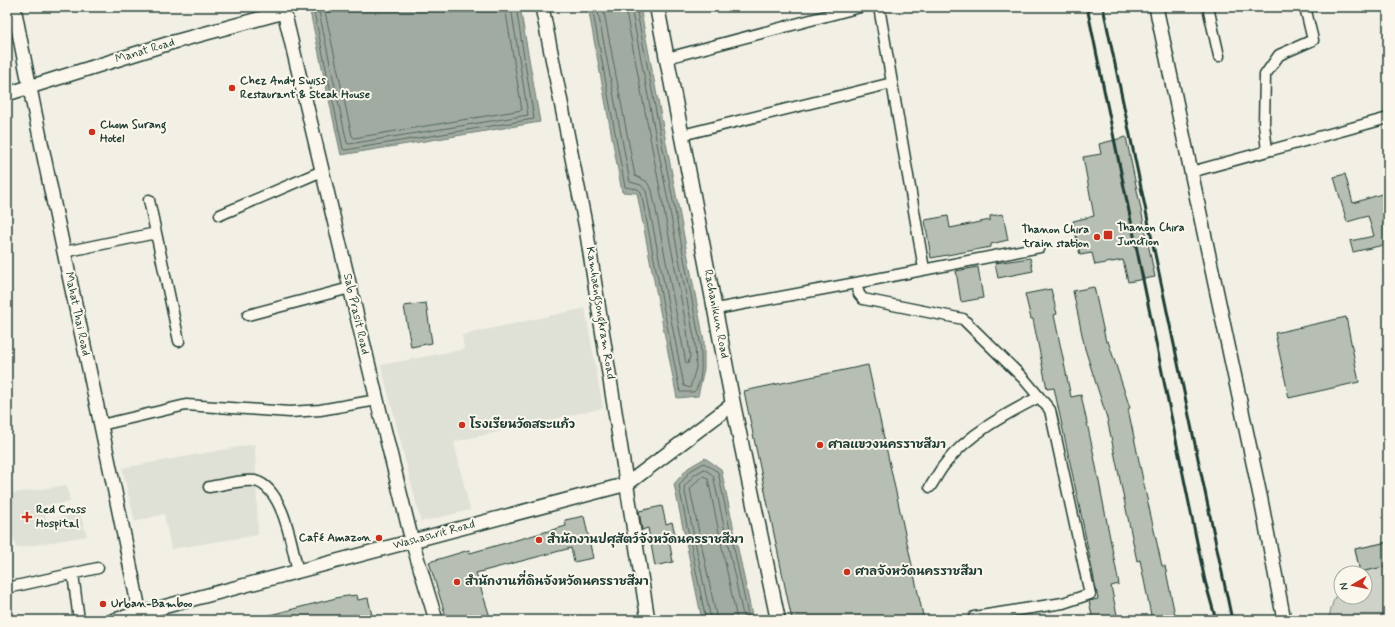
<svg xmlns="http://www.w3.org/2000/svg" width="1395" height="627" viewBox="0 0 1395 627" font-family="Mynerve,'Playpen Sans Thai',sans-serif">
	<rect width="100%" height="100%" fill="#f2f0e5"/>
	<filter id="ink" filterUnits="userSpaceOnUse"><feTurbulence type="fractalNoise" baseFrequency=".025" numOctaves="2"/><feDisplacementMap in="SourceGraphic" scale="8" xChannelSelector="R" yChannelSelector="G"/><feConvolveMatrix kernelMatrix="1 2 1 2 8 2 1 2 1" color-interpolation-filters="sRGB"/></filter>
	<g filter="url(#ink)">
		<!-- built -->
		<path fill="#e0e1d6" d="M585 308 603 408 454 442 470 510 421 522 381 365 464 349 462 335Z
			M255 444 258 535 171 549 164 514 135 522 122 468Z
			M67 485 70 502 44 506 46 520 80 513 87 536 16 548 7 508V494Z"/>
		<!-- green -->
		<path fill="#cfd2c8" stroke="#77887e" d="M1388 542V620H1328L1333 602 1341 588V597H1365V573H1359L1360 572 1355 549Z"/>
		<!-- water -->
		<path fill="#a2aba1" stroke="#6e7f75" d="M309 7H520L540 122 341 155Z
			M588 7H640L704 341V369L698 396 677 398 637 193 622 192Z
			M705 458 721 469 753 620H702L674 484 688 468Z"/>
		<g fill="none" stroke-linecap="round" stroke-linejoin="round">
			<!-- shore -->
			<path stroke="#536960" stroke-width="1" d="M313 7 343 149 345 150 534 119 516 7
				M318 7 347 143 349 144 528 115 511 7
				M324 7 352 136 354 138 522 110 505 7
				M592 7 625 187 638 189 641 192 680 392H694C704 381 701 356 700 342L636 7
				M597 7 630 182 641 185 646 191 684 386 690 388 696 368 695 342 631 7
				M603 7 635 176 646 181 652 190 686 363 688 364 690 356 687 330 625 7
				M706 620 679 486 690 471 704 463 718 472 749 620
				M711 620 684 487 694 475 704 469 713 475 744 620
				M717 620 690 489 698 480 704 476 708 479 737 620"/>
		</g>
		<!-- building -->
		<path fill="#b7beb3" stroke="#1f3d34" d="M1126 137 1155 277 1128 282 1123 260 1095 265 1092 253 1080 255 1073 221 1094 216 1083 157 1101 154 1099 144Z
			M1345 174 1353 203 1388 192V244L1353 252 1350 241 1374 236 1368 216 1347 222 1334 177Z
			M1003 214 1008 240 991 244V247L931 258 925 220 948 216 950 228 990 220V216Z
			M1030 258 1033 271 998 278 995 263Z
			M978 267 983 298 961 302 956 271Z
			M1094 287 1106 342 1108 341 1130 408 1128 409 1146 494 1162 566H1165L1176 620H1152L1140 560 1137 561 1107 418 1085 349 1073 291Z
			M1051 289 1057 314 1054 315 1071 397 1081 395 1093 451 1119 584 1111 586 1118 620H1093L1089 601 1098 599 1082 519 1054 388 1047 389 1033 319H1031L1025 294Z
			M426 303 432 343 411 347 404 306Z
			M1346 317 1359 382 1289 398 1275 333Z
			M868 365 924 620H792L744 391Z
			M662 506 666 524 672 522 676 538 669 540 673 562 655 566 648 528 642 530 639 511Z
			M584 516 593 558 574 562 571 548 476 573 491 620H447L429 562 469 550 470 553 566 526 565 520Z
			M1388 542V566L1360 572 1355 549Z
			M357 595 358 600 368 598 373 620H262V617L340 597Z"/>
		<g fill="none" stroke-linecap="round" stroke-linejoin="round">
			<!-- minor casing -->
			<g stroke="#1f3d34" stroke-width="13">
				<path id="minor" d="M879 7 924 269
					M1208 7 1219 56
					M667 58 860 7
					M682 135 892 83
					M1267 151 1264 124 1265 75 1279 55 1313 40 1305 7
					M1191 172 1388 118
					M149 200 179 341
					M220 215 322 171
					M64 252 156 233
					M856 283 1040 247
					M716 309 856 283 859 294 863 299 963 319 1024 379 1050 410 1090 594 1063 603 974 617
					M248 315 350 288
					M101 425 186 405 290 412 320 410 377 400
					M209 487C223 485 241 479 255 481 284 488 292 548 298 572
					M930 487C935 480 939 471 945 464 968 434 1006 414 1039 397
					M73 574 79 620
					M7 588 98 568"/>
			</g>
			<!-- tertiary casing -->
			<g stroke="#1f3d34" stroke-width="16">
				<path id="tertiary" d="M14 7C53 212 101 415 141 620
					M283 7 377 400 412 541 436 620
					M542 7 586 228 648 620
					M1156 7 1261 500 1284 620
					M7 94 170 43 284 12
					M114 620 627 484 733 404"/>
			</g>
			<!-- secondary casing -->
			<g stroke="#1f3d34" stroke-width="17">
				<path id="secondary" d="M657 7 733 404 778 620"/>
			</g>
			<!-- minor -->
			<use href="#minor" stroke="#fbf7ec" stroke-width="10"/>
			<!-- tertiary -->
			<use href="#tertiary" stroke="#fbf7ec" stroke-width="13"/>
			<!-- secondary -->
			<use href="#secondary" stroke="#fbf7ec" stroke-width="14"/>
			<!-- rail -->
			<path stroke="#1f3d34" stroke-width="3" d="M1087 7 1205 581 1216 620
				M1103 7 1232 620"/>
		</g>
	</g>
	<!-- markers -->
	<g fill="#c8321e" stroke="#fbf7ec" stroke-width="1.5">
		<circle cx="232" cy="88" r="4"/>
		<circle cx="92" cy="132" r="4"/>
		<rect x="1103" y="230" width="10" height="10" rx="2"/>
		<circle cx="1097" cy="237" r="4"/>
		<circle cx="462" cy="425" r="4"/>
		<circle cx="820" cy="445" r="4"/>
		<path d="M25 511h4v4h4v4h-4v4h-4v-4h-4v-4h4z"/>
		<circle cx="379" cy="538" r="4"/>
		<circle cx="539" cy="540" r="4"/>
		<circle cx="847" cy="572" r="4"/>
		<circle cx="457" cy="582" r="4"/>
		<circle cx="103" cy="604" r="4"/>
	</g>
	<g text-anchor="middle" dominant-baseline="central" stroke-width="4" stroke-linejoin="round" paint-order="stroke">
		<!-- street labels -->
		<g font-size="12" fill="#1f3d34" stroke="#fbf7ec">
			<text transform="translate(145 51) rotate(-17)">Manat Road</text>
			<text transform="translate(600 313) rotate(81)">Kamhaengsongkram Road</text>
			<text transform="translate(77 314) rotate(78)">Mahat Thai Road</text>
			<text transform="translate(356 314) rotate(77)">Sab Prasit Road</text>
			<text transform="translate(716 314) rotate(79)">Rachanikun Road</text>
			<text transform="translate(434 535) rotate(-15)">Washashrit Road</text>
		</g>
		<!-- poi labels -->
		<g font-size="12" font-weight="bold" fill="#1f3d34" stroke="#fbf7ec" text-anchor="start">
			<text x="240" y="81">Chez Andy Swiss<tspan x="240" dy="14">Restaurant &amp; Steak House</tspan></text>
			<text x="100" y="125">Chom Surang<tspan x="100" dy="14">Hotel</tspan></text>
			<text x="1117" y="228">Thanon Chira<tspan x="1117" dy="14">Junction</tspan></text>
			<text x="1089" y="230" text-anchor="end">Thanon Chira<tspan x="1089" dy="14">train station</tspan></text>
			<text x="470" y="425">โรงเรียนวัดสระแก้ว</text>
			<text x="828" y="445">ศาลแขวงนครราชสีมา</text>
			<text x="36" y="510">Red Cross<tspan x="36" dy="14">Hospital</tspan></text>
			<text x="371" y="538" text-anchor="end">Café Amazon</text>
			<text x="547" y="540">สำนักงานปศุสัตว์จังหวัดนครราชสีมา</text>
			<text x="855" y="572">ศาลจังหวัดนครราชสีมา</text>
			<text x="465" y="582">สำนักงานที่ดินจังหวัดนครราชสีมา</text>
			<text x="111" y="604">Urban-Bamboo</text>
		</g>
	</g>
	<!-- margin -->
	<rect width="1395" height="627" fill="none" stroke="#fbf7ec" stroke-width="24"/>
	<rect x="12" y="12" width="1371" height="603" fill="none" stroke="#1f3d34" stroke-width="1.5" filter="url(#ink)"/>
	<!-- north arrow -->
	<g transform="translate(1353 585) rotate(261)"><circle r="19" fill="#fbf7ec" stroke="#a3ada2"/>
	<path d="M0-3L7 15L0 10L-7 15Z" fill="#c8321e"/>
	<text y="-6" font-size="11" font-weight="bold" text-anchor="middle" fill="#1f3d34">N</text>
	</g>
</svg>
